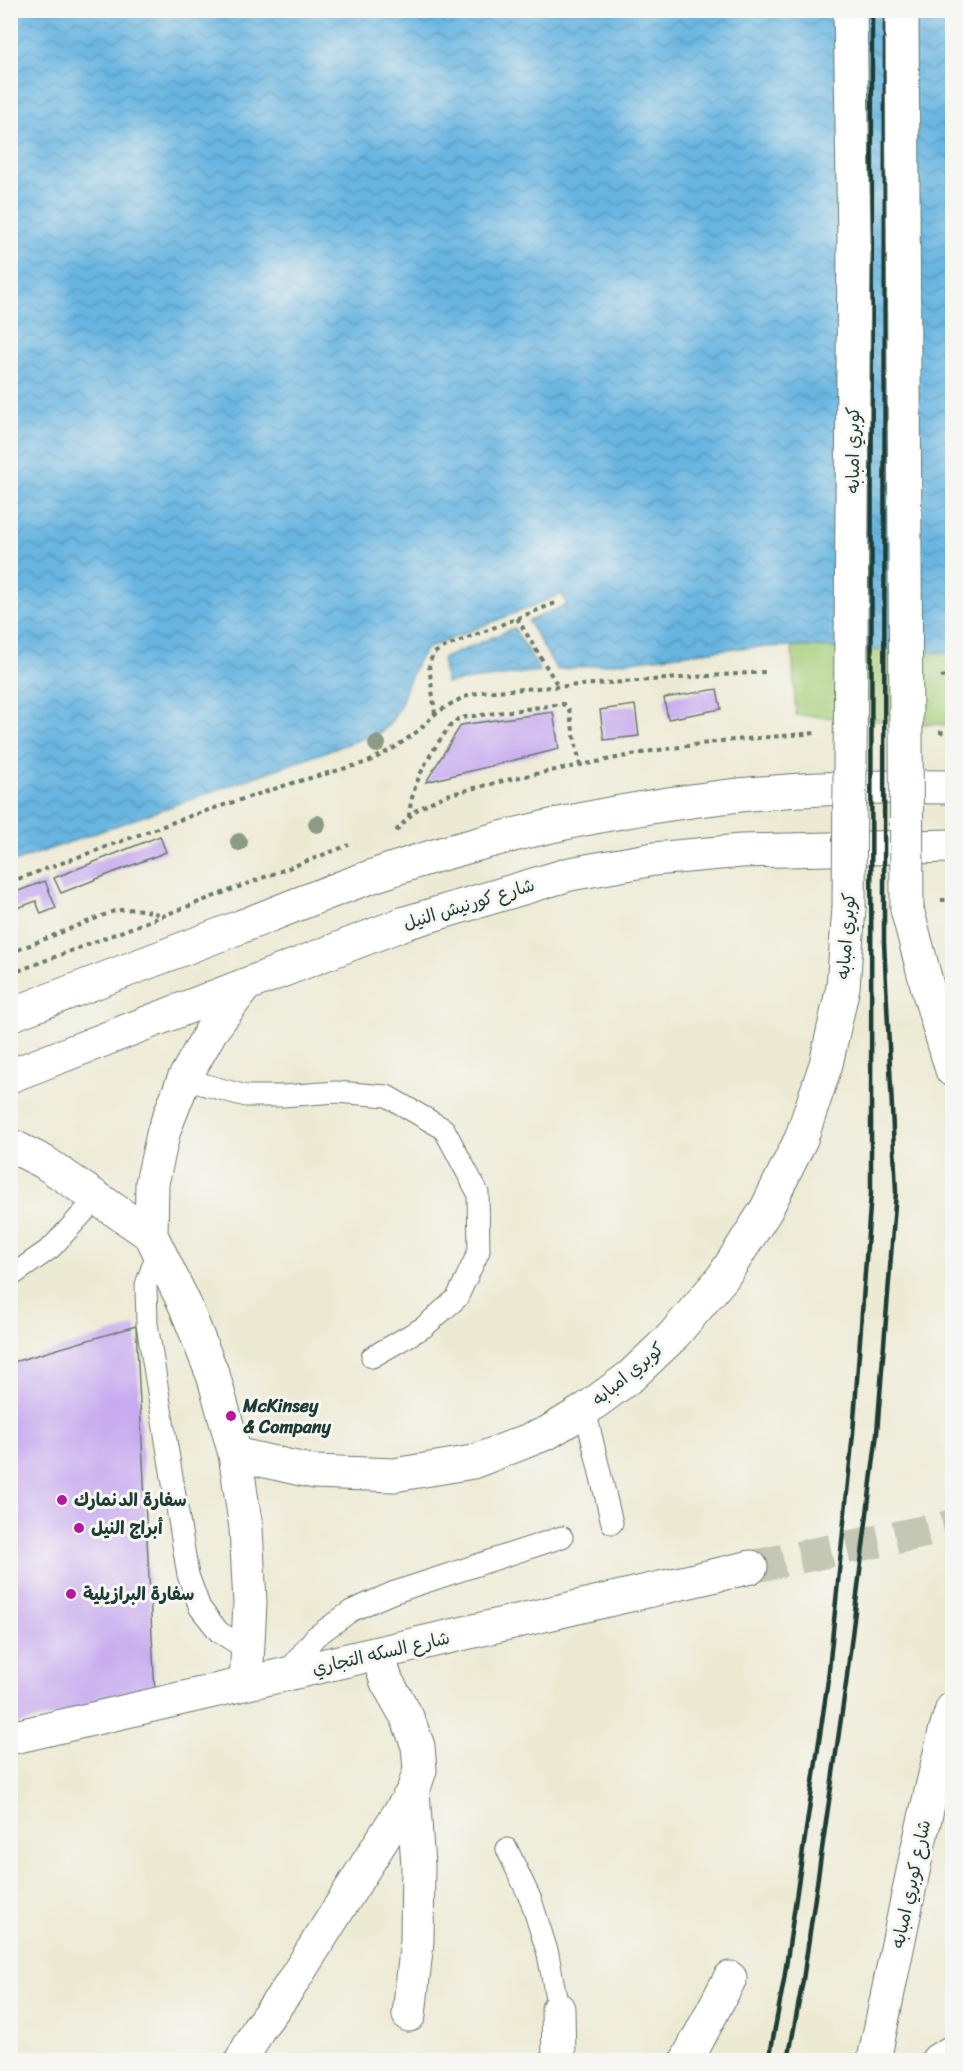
<svg xmlns="http://www.w3.org/2000/svg" width="963" height="2071" viewBox="0 0 963 2071" font-family="Sriracha,'Playpen Sans Arabic',sans-serif">
	<defs>
		<pattern id="water-waves" width="16" height="10" patternUnits="userSpaceOnUse" patternTransform="scale(1.5)"><rect width="16" height="10" fill="#67b5e1"/><path d="M0 5q4-4 8 0t8 0" fill="none" stroke="#5494b7"/></pattern>
	</defs>
	<rect width="100%" height="100%" fill="#f6f6f2"/>
	<filter id="ink" filterUnits="userSpaceOnUse"><feTurbulence type="fractalNoise" baseFrequency=".0167" numOctaves="2"/><feDisplacementMap in="SourceGraphic" scale="12" xChannelSelector="R" yChannelSelector="G"/><feConvolveMatrix kernelMatrix="1 2 1 2 8 2 1 2 1" color-interpolation-filters="sRGB"/></filter>
	<filter id="wash" filterUnits="userSpaceOnUse"><feTurbulence type="fractalNoise" baseFrequency=".008" numOctaves="4" result="noise"/><feDisplacementMap in="SourceGraphic" scale="24" xChannelSelector="R" yChannelSelector="G"/><feGaussianBlur stdDeviation="1.35" result="paint"/><feColorMatrix in="noise" values="0 0 0 0 0 0 0 0 0 0 0 0 0 0 0 0 0 1.4 0 .05"/><feComposite in="paint" operator="in"/></filter>
	<g filter="url(#wash)">
		<rect width="100%" height="100%" fill="#edead4"/>
		<!-- green -->
		<path fill="#a7ce79" stroke="#638656" stroke-width="1.5" d="M792 646 952 653V713H948L947 725 796 715Z"/>
		<!-- water -->
		<path fill="url(#water-waves)" stroke="#43798a" stroke-width="1.5" d="M11 11H952V653L792 646 736 648 557 670 528 621 567 605 562 594 428 648C404 671 408 711 381 732L11 863Z
			M514 628 540 671 446 683 442 659Z"/>
		<g id="blocks">
			<!-- building -->
			<path fill="#c7aaef" d="M717 689 721 709 668 719 664 698Z
				M635 705 639 736 604 740 600 710Z
				M553 712 559 749 426 782 461 725Z
				M160 836 166 852 61 893 54 878Z
				M45 881 56 908 41 914 36 901 10 911V894Z
				M136 1326 155 1693 10 1726V1363Z"/>
		</g>
	</g>
	<g filter="url(#ink)">
		<use href="#blocks" fill-opacity="0" stroke="#677a6c" stroke-width="1.5"/>
		<g fill="none" stroke-linecap="round" stroke-linejoin="round">
			<!-- secondary-tunnel -->
			<path stroke="#c4c7b4" stroke-width="33" stroke-dasharray="33 16" stroke-linecap="butt" d="M751 1567 952 1526"/>
			<!-- lane casing -->
			<g stroke="#677a6c" stroke-width="23">
				<path id="lane" d="M184 1079 246 1096H283L336 1092 387 1096 444 1129 478 1193 479 1251 457 1298 424 1327 372 1357
					M159 1248 146 1285 147 1324 188 1575 200 1608 219 1632 248 1650
					M10 1277 51 1248 97 1198
					M585 1410 612 1523
					M286 1674 315 1637 351 1611 392 1593 562 1537
					M507 1849 531 1900 548 1954 558 2009"/>
			</g>
			<!-- street casing -->
			<g stroke="#677a6c" stroke-width="35">
				<path id="street" d="M558 2009 559 2060
					M409 2015 417 1941 418 1866 413 1791
					M242 2060 259 2028 288 1989 413 1791 420 1770 418 1746 407 1717 387 1682 377 1654
					M687 2060 730 1978
					M874 2060 917 1852 945 1732 952 1709
					M938 2060 952 2052"/>
			</g>
			<!-- secondary casing -->
			<g stroke="#677a6c" stroke-width="35">
				<path id="secondary" d="M907 909 929 993 952 1070
					M10 1145 44 1162 151 1235 185 1305 214 1378 235 1454 246 1528 250 1603 246 1683
					M151 1235 152 1183 164 1130 184 1079 211 1031 244 987
					M235 1454 314 1472 394 1475 473 1462 547 1433 585 1410 631 1376 672 1337 723 1277 766 1210 801 1139 826 1064 843 987 849 908
					M10 1738 751 1567"/>
			</g>
			<!-- highway casing -->
			<g stroke="#677a6c" stroke-width="35">
				<path id="highway" d="M10 1015C87 986 163 956 240 927 314 898 389 867 467 847 550 824 636 807 722 797 798 788 876 786 952 787
					M10 1076 405 923 570 874 654 859 741 851 952 846"/>
			</g>
			<!-- path -->
			<path stroke="#677a6c" stroke-width="4" stroke-dasharray="4.5 4.5" stroke-linecap="butt" d="M517 618 558 686
				M941 677 952 675
				M435 714 429 665 433 654 440 649 558 602
				M939 732 952 733
				M409 817C411 783 431 751 451 725L458 719 466 717 563 704 569 710 580 765
				M396 831 415 811 431 802 447 795 515 778 652 751 722 741 817 733
				M10 882 193 815 296 782 368 762 394 748 418 731 435 714 449 705 464 697 481 692 765 672
				M10 953 114 911C131 908 144 909 161 915
				M10 974 349 845"/>
			<!-- lane -->
			<use href="#lane" stroke="#fff" stroke-width="21"/>
			<!-- street -->
			<use href="#street" stroke="#fff" stroke-width="33"/>
			<!-- secondary -->
			<use href="#secondary" stroke="#fff" stroke-width="33"/>
			<!-- highway -->
			<use href="#highway" stroke="#fff" stroke-width="33"/>
			<!-- rail -->
			<path stroke="#1f3d34" stroke-width="4.5" d="M769 2060 784 1980 828 1680 853 1433 871 1193 872 10
				M788 2060 803 1980 846 1684 877 1433 896 1192 884 942 885 10"/>
			<!-- secondary-bridge casing -->
			<g stroke="#677a6c" stroke-width="35" stroke-linecap="butt">
				<path id="secondary-bridge" d="M902 10 907 909
					M849 908 854 240 850 10"/>
			</g>
			<!-- path-bridge -->
			<path stroke="#677a6c" stroke-width="4" stroke-dasharray="4.5 4.5" stroke-linecap="butt" d="M941 900H952"/>
			<!-- secondary-bridge -->
			<use href="#secondary-bridge" stroke="#fff" stroke-width="33"/>
		</g>
		<!-- trees -->
		<g fill="#8b9b84">
			<circle cx="377" cy="744" r="9"/>
			<circle cx="317" cy="824" r="9"/>
			<circle cx="239" cy="842" r="9"/>
		</g>
	</g>
	<!-- markers -->
	<g fill="#b5179e" stroke="#f6f6f2" stroke-width="2">
		<circle cx="231" cy="1416" r="6"/>
		<circle cx="62" cy="1500" r="6"/>
		<circle cx="79" cy="1528" r="6"/>
		<circle cx="71" cy="1594" r="6"/>
	</g>
	<g text-anchor="middle" dominant-baseline="central" stroke-width="6" stroke-linejoin="round" paint-order="stroke">
		<!-- street labels -->
		<g font-size="18" fill="#1f3d34" stroke="#f6f6f2">
			<text transform="translate(853 450) rotate(-90)">كوبري امبابه</text>
			<text transform="translate(469 904) rotate(-17)">شارع كورنيش النيل</text>
			<text transform="translate(846 936) rotate(-86)">كوبري امبابه</text>
			<text transform="translate(628 1374) rotate(-40)">كوبري امبابه</text>
			<text transform="translate(381 1653) rotate(-13)">شارع السكه التجاري</text>
			<text transform="translate(911 1884) rotate(-78)">شارع كوبري امبابه</text>
		</g>
		<!-- poi labels -->
		<g font-size="18" font-weight="bold" fill="#1f3d34" stroke="#f6f6f2" text-anchor="start">
			<text x="243" y="1406">McKinsey<tspan x="243" dy="21">&amp; Company</tspan></text>
			<text x="74" y="1500">سفارة الدنمارك</text>
			<text x="91" y="1528">أبراج النيل</text>
			<text x="83" y="1594">سفارة البرازيلية</text>
		</g>
	</g>
	<!-- margin -->
	<rect width="963" height="2071" fill="none" stroke="#f6f6f2" stroke-width="36"/>
</svg>
